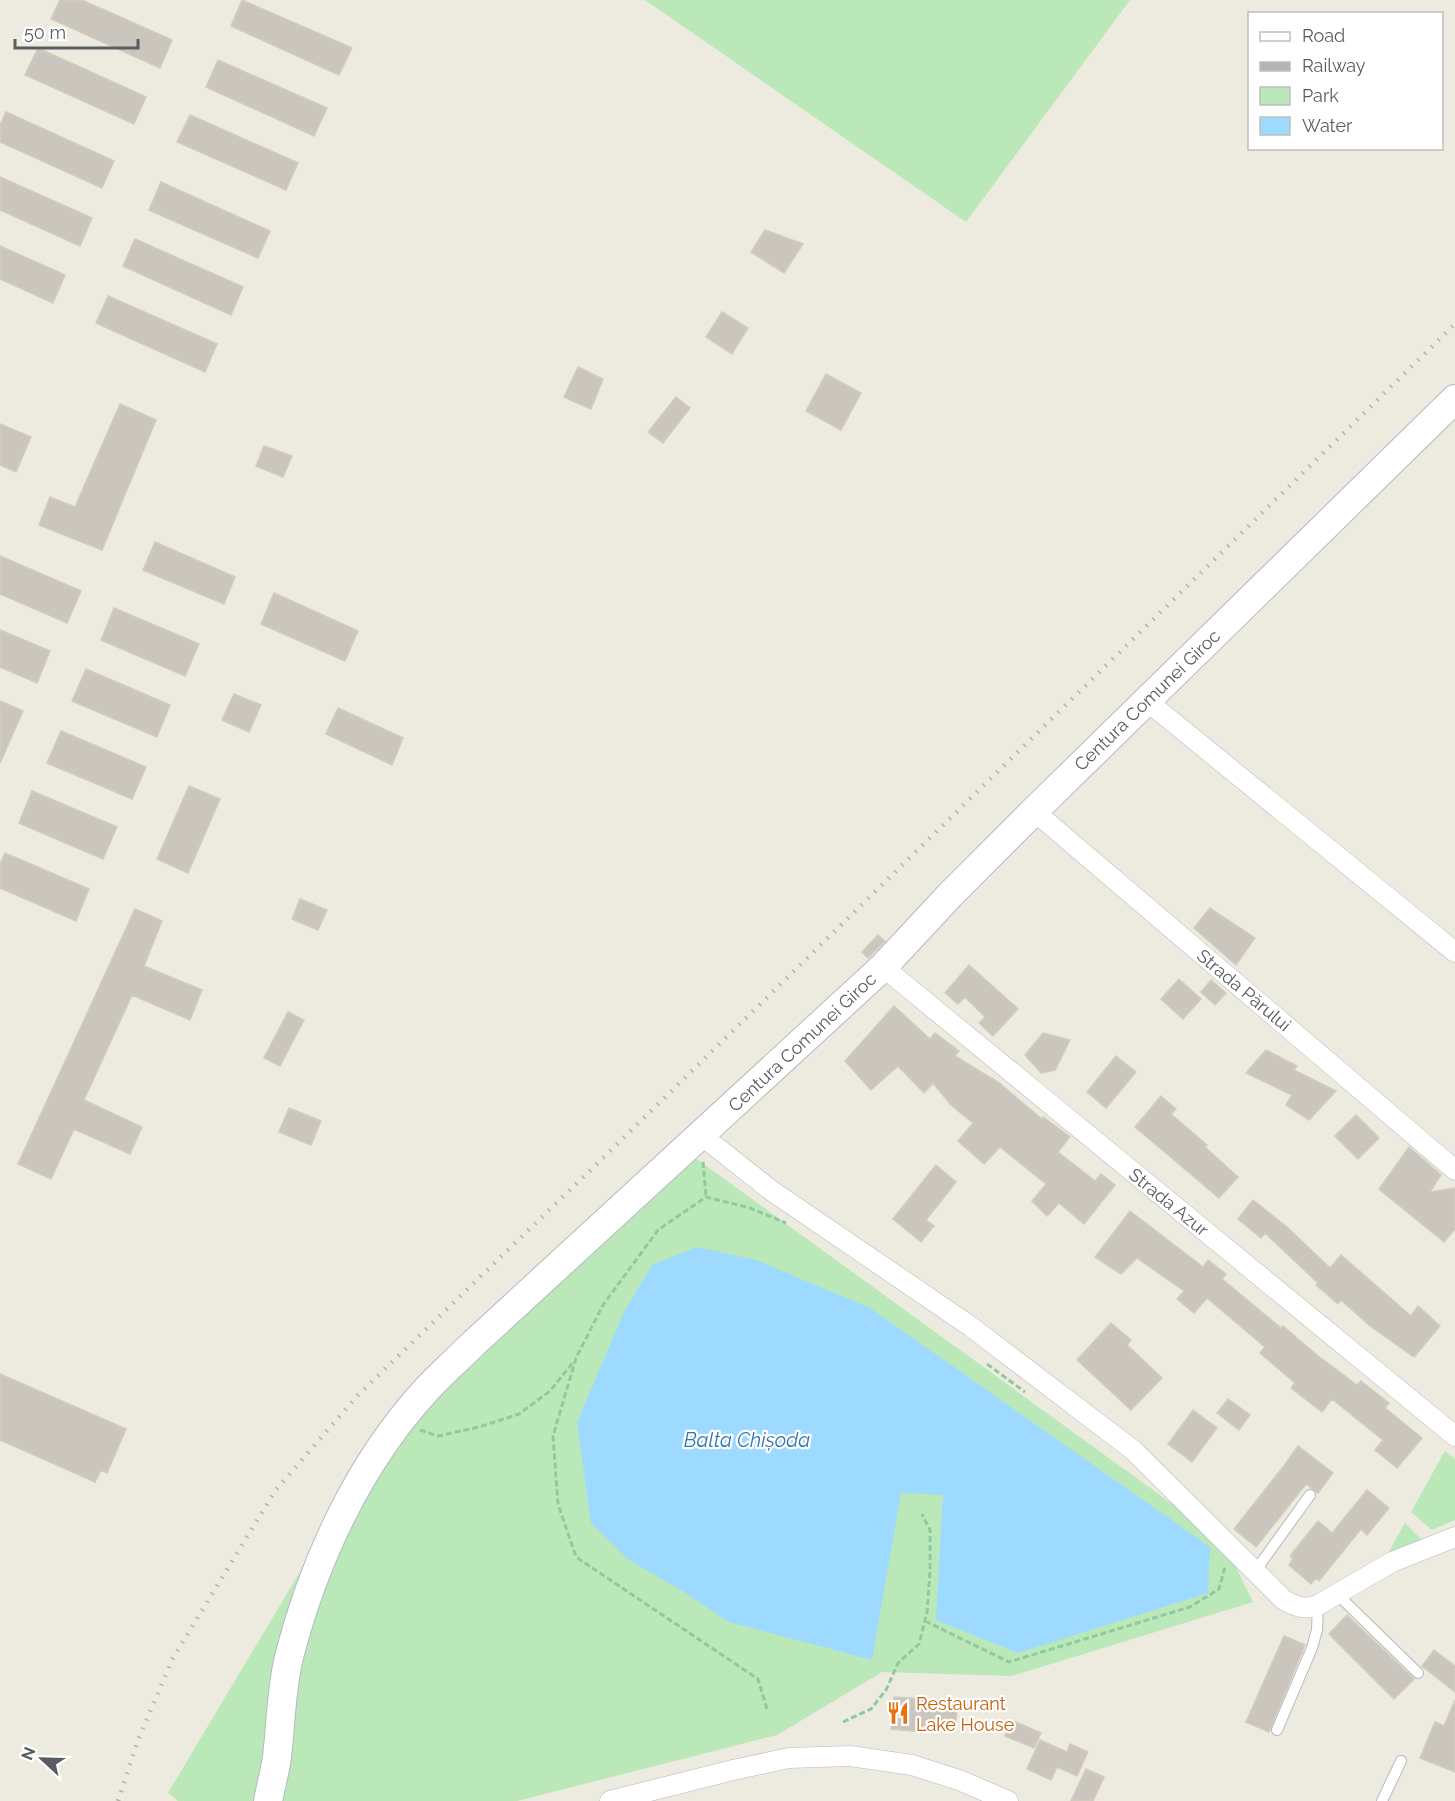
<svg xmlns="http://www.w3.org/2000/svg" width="1455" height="1801" viewBox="0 0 1455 1801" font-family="Raleway,sans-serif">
	<rect width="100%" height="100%" fill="#edeadf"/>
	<!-- green -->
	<path fill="#bbe8b8" d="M645 0H1130L966 222Z
		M683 1149 1197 1522 1231 1557 1253 1602 1012 1676 882 1672 777 1735 517 1801H178L168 1793 353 1483Z
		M1445 1451 1455 1459V1520L1432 1530 1411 1512Z
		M1405 1523 1423 1541 1386 1557Z"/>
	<!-- water -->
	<path fill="#9ed9ff" d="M697 1247 756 1260 870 1308 1210 1547 1208 1593 1018 1653 936 1620 943 1495 901 1493 872 1660 729 1622 684 1592 629 1560 591 1523 577 1422 625 1310 652 1265Z"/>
	<!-- building -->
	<path fill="#cac6be" stroke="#d3cbbd" stroke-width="1.5" d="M60 0H82L172 40 160 68 51 19Z
		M242 0 352 48 339 75 231 26Z
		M38 48 146 97 134 124 25 75Z
		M218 60 327 108 314 136 206 87Z
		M6 112 114 161 102 188 0 142V125Z
		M190 115 298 163 286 190 177 142Z
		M0 177 92 218 80 246 0 210Z
		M161 182 270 231 258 258 149 210Z
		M765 230 803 244 784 273 751 252Z
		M135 239 243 287 231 315 123 266Z
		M0 246 65 275 53 303 0 279Z
		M108 296 217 344 205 372 96 323Z
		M722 312 748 328 732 354 706 337Z
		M578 367 603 379 591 409 564 397Z
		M826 374 861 393 841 430 806 411Z
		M676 397 690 408 663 443 648 432Z
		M120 404 156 420 102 550 39 525 50 497 75 507Z
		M0 424 31 437 16 472 0 465Z
		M264 446 292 456 283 477 256 466Z
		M155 542 235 577 224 604 143 570Z
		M0 556 81 591 67 623 0 594Z
		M274 593 358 631 345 661 261 624Z
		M114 608 199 644 185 676 101 640Z
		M0 630 50 651 37 683 0 667Z
		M86 669 170 705 157 737 72 701Z
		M234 694 261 705 249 732 222 720Z
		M0 701 23 711 0 763Z
		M338 708 403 738 392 765 326 734Z
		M61 731 146 767 132 799 47 763Z
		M189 786 220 799 188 873 157 859Z
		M32 791 117 827 103 859 19 823Z
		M5 853 89 889 76 921 0 888V864Z
		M300 899 327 910 318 930 292 919Z
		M1210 908 1255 938 1236 965 1194 928Z
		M135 909 162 921 144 966 202 990 190 1020 132 995 84 1100 142 1127 130 1154 74 1129 51 1179 18 1164Z
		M878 935 885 941 868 958 862 952Z
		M969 965 1018 1009 993 1036 979 1023 985 1017 965 997 958 1004 945 993Z
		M1179 979 1201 999 1183 1019 1161 999Z
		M1211 980 1226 993 1215 1005 1201 992Z
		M894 1006 930 1039 935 1033 959 1051 955 1056 998 1082 1042 1119 1043 1117 1070 1137 1058 1152 1095 1181 1101 1174 1115 1185 1084 1224 1059 1203 1047 1216 1032 1201 1046 1184 1000 1147 984 1164 958 1141 973 1123 951 1105 933 1083 924 1093 898 1066 871 1090 845 1061Z
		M288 1012 304 1020 280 1066 264 1058Z
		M1043 1033 1070 1040 1055 1070 1041 1073 1025 1055Z
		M1266 1050 1297 1066 1294 1070 1336 1091 1309 1120 1286 1105 1292 1095 1246 1073Z
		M1116 1056 1136 1072 1106 1108 1087 1092Z
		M1161 1096 1176 1109 1171 1114 1207 1145 1205 1147 1238 1177 1219 1198 1135 1127Z
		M289 1108 321 1121 311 1145 279 1132Z
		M1356 1115 1379 1138 1358 1159 1335 1136Z
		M1409 1147 1441 1175 1430 1192 1455 1188V1229L1444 1242 1379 1189Z
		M936 1165 956 1182 926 1220 934 1226 921 1242 893 1219Z
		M1253 1200 1287 1227 1330 1268 1341 1255 1411 1316 1418 1306 1440 1326 1414 1357 1370 1326 1341 1300 1338 1304 1316 1285 1318 1283 1265 1233 1261 1238 1238 1219Z
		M1130 1211 1203 1267 1208 1260 1226 1274 1222 1279 1281 1328 1283 1326 1317 1355 1357 1385 1361 1381 1389 1403 1385 1408 1422 1438 1397 1468 1375 1450 1383 1440 1332 1399 1322 1412 1291 1388 1295 1383 1260 1353 1265 1347 1207 1298 1194 1313 1177 1299 1184 1291 1137 1258 1121 1274 1095 1257Z
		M1111 1323 1131 1340 1127 1345 1162 1378 1131 1410 1077 1360Z
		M0 1374 126 1429 107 1473 101 1470 95 1482 0 1440Z
		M1228 1399 1250 1415 1239 1430 1217 1413Z
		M1193 1410 1217 1428 1192 1462 1168 1444Z
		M1298 1446 1333 1473 1318 1493 1306 1484 1256 1547 1234 1529 1283 1467Z
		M1367 1490 1389 1508 1367 1535 1361 1529 1319 1581 1316 1578 1311 1584 1289 1565 1293 1559 1290 1556 1318 1521 1332 1533Z
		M1347 1615 1414 1679 1394 1699 1329 1634Z
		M1284 1636 1305 1645 1269 1732 1246 1722Z
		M1434 1650 1455 1666V1692L1422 1666Z
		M894 1697 958 1701 955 1728 923 1725V1732L891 1729Z
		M1455 1700V1772L1420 1758 1435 1722 1444 1726Z
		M1011 1720 1041 1733 1034 1748 1005 1736Z
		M1040 1740 1067 1752 1070 1744 1088 1752 1077 1776 1057 1767 1051 1780 1027 1769Z
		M1086 1769 1104 1777 1093 1801H1071Z"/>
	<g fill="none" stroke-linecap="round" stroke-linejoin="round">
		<!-- lane casing -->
		<g stroke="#b5b9be" stroke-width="12">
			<path id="lane" d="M1256 1570 1310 1495
				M1338 1595 1418 1673
				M1277 1730 1312 1648 1317 1630 1318 1605
				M1382 1801 1401 1761"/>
		</g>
		<!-- street casing -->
		<g stroke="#b5b9be" stroke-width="21">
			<path id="street" d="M1147 701 1455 952
				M1034 811 1455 1170
				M883 967 1455 1436
				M701 1135 772 1191 970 1326 1133 1450 1284 1600C1297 1607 1304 1610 1318 1605L1392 1562 1455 1537
				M610 1801 733 1770 789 1758 850 1756 912 1765 959 1780 1008 1801"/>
		</g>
		<!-- secondary casing -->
		<g stroke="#b5bac0" stroke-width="30">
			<path id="secondary" d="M268 1801C271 1786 275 1771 277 1757 281 1723 281 1690 289 1657 314 1560 359 1463 427 1389 442 1373 458 1359 473 1344L883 967 950 895 1034 811 1455 399"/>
		</g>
		<!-- path -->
		<path stroke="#91c99e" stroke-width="3" stroke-dasharray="6 3" stroke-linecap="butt" d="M703 1162 706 1197
			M987 1364 1025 1392
			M420 1430 438 1436 479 1427 519 1414 550 1391 574 1361
			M925 1621 1009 1662 1190 1607 1219 1589 1225 1567
			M767 1709 758 1679 576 1557 558 1504 553 1436 576 1358 603 1305 658 1230 706 1197 750 1208 786 1223
			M843 1722 871 1709 886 1690 898 1663 919 1644 927 1612 930 1572V1530L922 1514"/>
		<!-- lane -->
		<use href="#lane" stroke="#fff" stroke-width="10"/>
		<!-- street -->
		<use href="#street" stroke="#fff" stroke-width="20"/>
		<!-- secondary -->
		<use href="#secondary" stroke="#fff" stroke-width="28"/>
		<!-- rail -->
		<path stroke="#b2b3b3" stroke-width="4.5" stroke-dasharray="1.5 8" stroke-linecap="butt" d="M118 1801 138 1740 173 1658 275 1491 358 1395 604 1157 1455 324"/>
	</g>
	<!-- icons -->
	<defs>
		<g id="restaurant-bare" transform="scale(1.8)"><path d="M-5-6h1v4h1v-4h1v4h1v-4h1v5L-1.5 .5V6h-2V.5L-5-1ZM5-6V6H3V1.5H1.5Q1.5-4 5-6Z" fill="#e8710a" stroke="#fff" stroke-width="2.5" paint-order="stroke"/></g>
	</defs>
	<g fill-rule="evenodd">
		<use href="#restaurant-bare" x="898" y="1713"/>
	</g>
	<g text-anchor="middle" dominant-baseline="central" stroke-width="4.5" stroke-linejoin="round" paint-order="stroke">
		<!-- street labels -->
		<g font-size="18" fill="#585d62" stroke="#fff">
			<text transform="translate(1147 700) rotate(-44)">Centura Comunei Giroc</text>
			<text transform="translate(1244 990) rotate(40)">Strada Părului</text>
			<text transform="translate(802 1042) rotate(-43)">Centura Comunei Giroc</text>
			<text transform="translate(1169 1202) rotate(39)">Strada Azur</text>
		</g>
		<!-- food labels -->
		<g font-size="18" fill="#c56008" stroke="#fff" text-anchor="start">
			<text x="916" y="1703">Restaurant<tspan x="916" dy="21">Lake House</tspan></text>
		</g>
		<!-- water labels -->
		<g font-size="20" font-style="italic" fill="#3075b2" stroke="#fff">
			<text x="747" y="1440">Balta Chișoda</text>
		</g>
	</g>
	<!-- legend -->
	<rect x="1248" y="12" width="195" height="138" fill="#ffffff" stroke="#bcbec0" stroke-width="1.5"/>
	<rect x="1260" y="32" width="30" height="9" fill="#ffffff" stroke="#bcbec0" stroke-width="1.5"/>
	<text x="1302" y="42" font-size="18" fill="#585d62">Road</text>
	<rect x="1260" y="62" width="30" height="9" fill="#b2b3b3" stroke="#bcbec0" stroke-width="1.5"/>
	<text x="1302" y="72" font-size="18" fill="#585d62">Railway</text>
	<rect x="1260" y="87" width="30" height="18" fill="#bbe8b8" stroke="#bcbec0" stroke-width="1.5"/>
	<text x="1302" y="102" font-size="18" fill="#585d62">Park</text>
	<rect x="1260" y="117" width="30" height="18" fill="#9ed9ff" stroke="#bcbec0" stroke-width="1.5"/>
	<text x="1302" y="132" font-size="18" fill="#585d62">Water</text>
	<!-- north arrow -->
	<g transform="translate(42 1759) rotate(292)" stroke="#ffffff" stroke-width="4.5" paint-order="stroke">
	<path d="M0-4.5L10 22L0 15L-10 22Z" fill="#585d62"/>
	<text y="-9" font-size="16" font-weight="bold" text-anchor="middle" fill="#585d62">N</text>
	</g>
	<!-- scale -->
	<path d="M15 39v9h123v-9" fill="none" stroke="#585d62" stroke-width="3"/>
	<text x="24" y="39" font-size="18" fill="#585d62" stroke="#ffffff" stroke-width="4.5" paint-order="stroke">50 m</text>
</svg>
